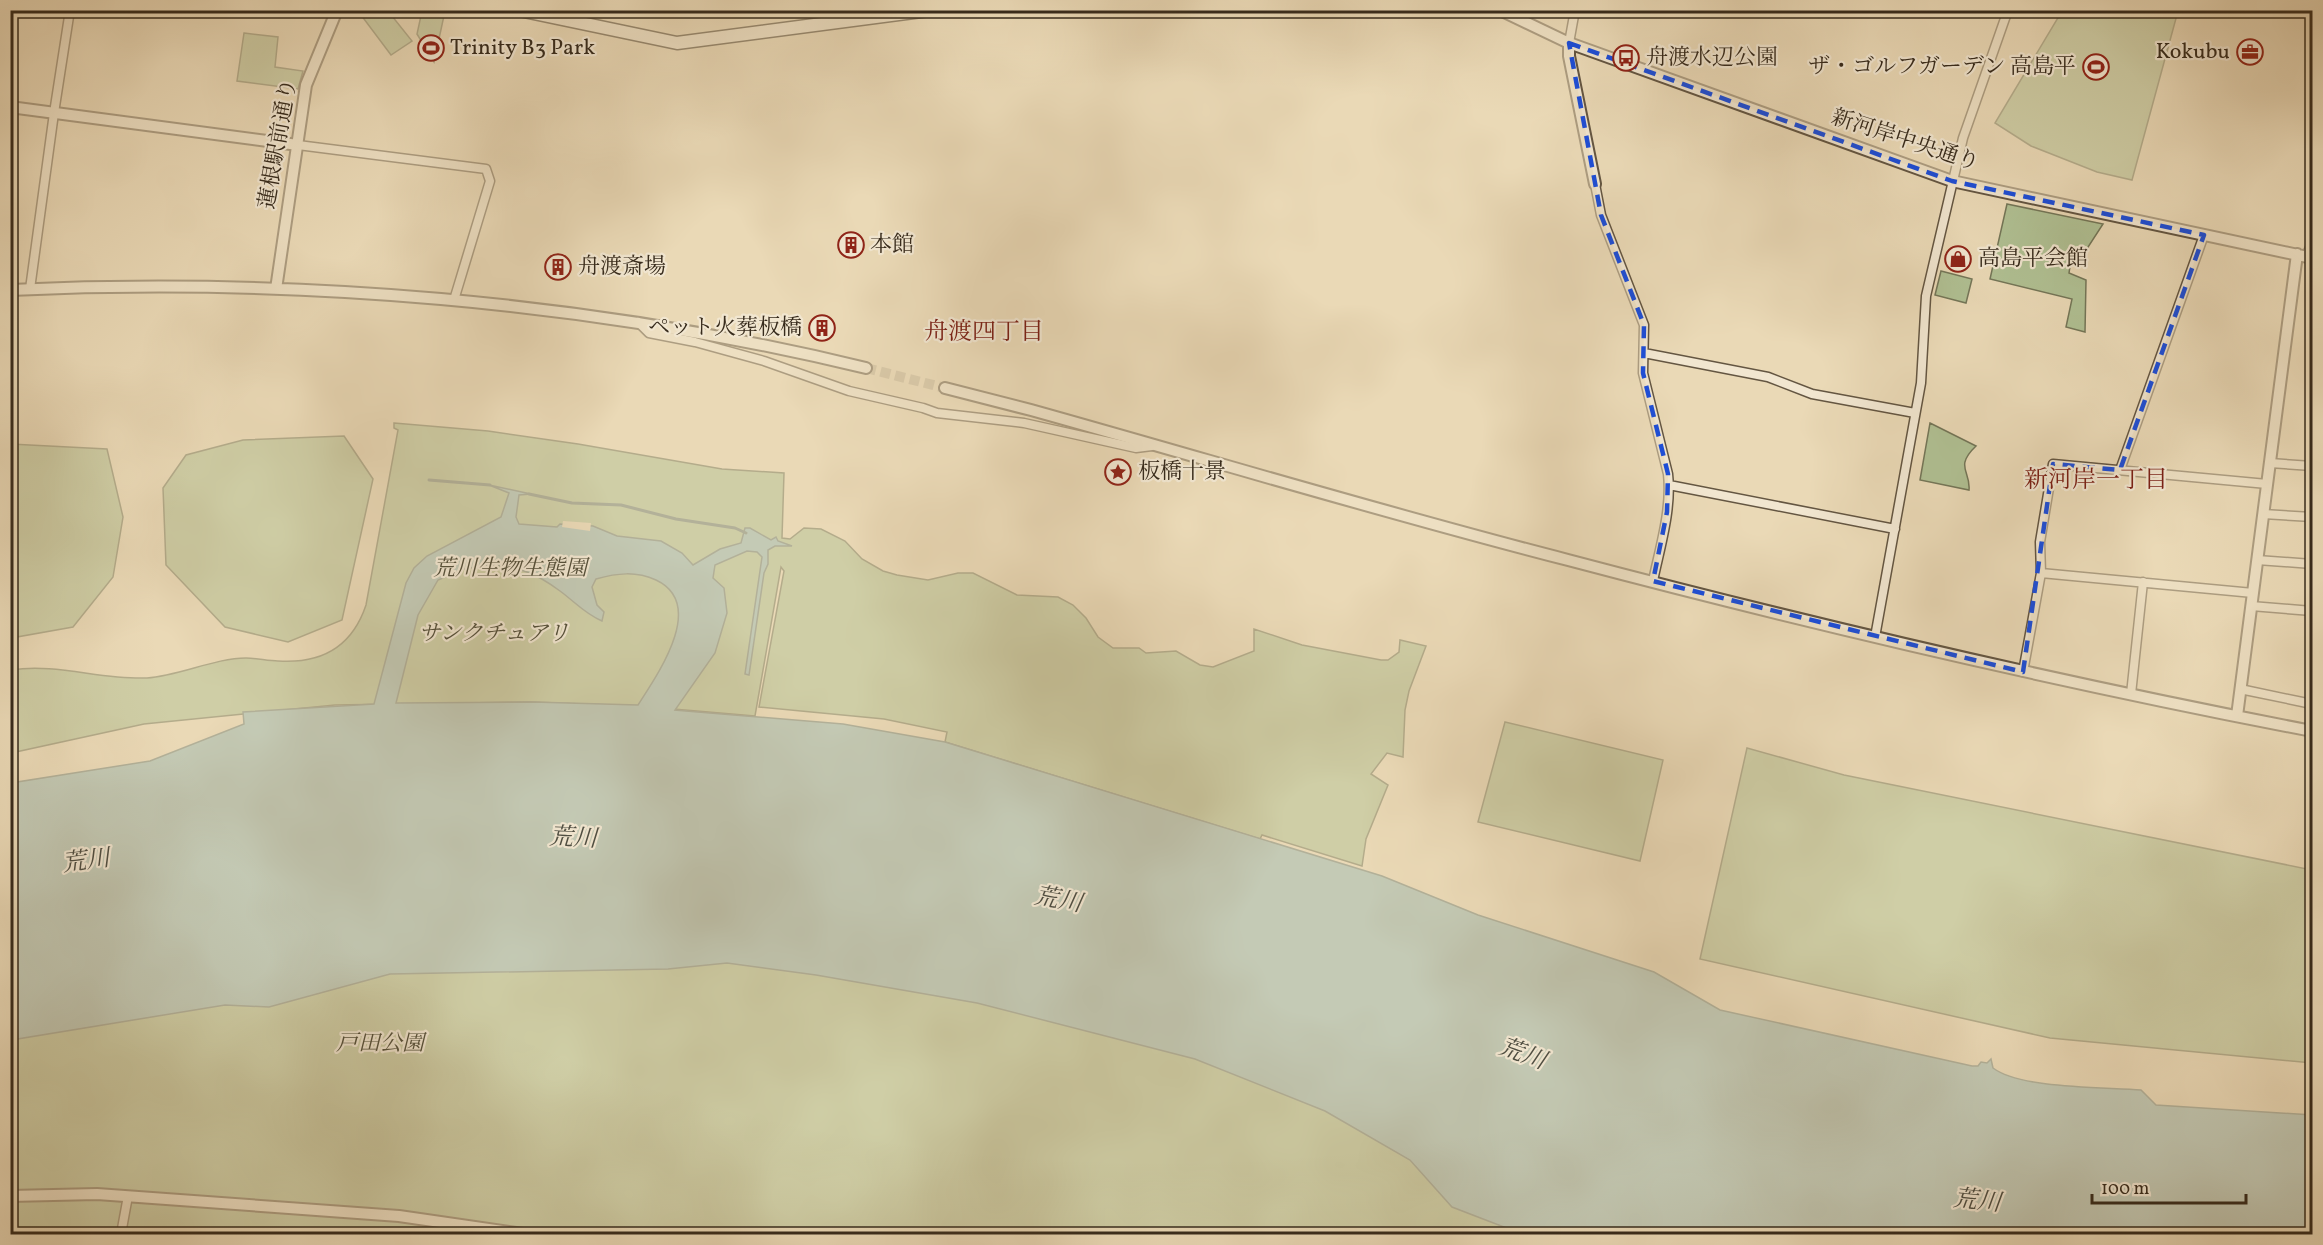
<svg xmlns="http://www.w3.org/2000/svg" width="2323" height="1245" viewBox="0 0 2323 1245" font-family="Vollkorn,'Noto Serif JP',serif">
	<rect width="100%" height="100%" fill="#ead9b6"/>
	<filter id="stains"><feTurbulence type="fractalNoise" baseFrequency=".00333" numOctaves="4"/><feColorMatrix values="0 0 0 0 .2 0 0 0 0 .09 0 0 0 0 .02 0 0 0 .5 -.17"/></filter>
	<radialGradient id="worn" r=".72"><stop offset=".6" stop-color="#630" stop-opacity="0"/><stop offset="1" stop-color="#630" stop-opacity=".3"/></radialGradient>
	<!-- green -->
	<path fill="#b0c093" stroke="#747658" stroke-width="1.5" d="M358 11H388L412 41 391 55Z
		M422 11H445L434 62 417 34Z
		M2062 11H2178L2132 180 2097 172 2031 146 1995 123Z
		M244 33 278 37 275 67 303 71 298 89 237 81Z
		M2007 204 2103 224 2079 261 2071 260 2069 273 2086 280 2085 332 2066 327 2072 299 1990 279Z
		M1941 271 1972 279 1966 303 1935 295Z
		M394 423 488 431 578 444 722 469 784 473 782 538 790 539 804 528 821 529 845 541 862 559 883 571 897 575 928 580 958 573H973L1017 595 1058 597 1073 605 1086 618 1098 637 1113 648H1139L1146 653 1176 651 1200 665 1213 667 1254 651V629L1302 645 1381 660H1388L1399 652 1400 640 1426 646 1409 691 1405 710 1403 757 1387 753 1371 774 1388 785 1366 839 1362 866 1262 835 1260 839 945 742 947 732 884 719 759 707 784 571 781 567 755 716 638 706 532 702 335 705 144 724 11 753V670C57 663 101 680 147 678 179 676 215 658 246 658 257 658 268 661 278 661 322 664 352 647 366 605L398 430 394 428Z
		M1930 423 1976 446C1954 467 1971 471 1969 490L1920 480Z
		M344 436 373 479 342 620 288 642 225 627 166 565 163 488 186 455 243 440Z
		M10 444 107 449 123 517 113 577 73 627 11 638Z
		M1505 722 1663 760 1640 861 1478 822Z
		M1747 748 1844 775 2312 870V1063L2050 1038 1700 959Z
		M359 852 2061 1234H11L10 898Z"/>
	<!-- water -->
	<path fill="#98b9b4" stroke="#718077" stroke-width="1.5" fill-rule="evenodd" d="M489 485 531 494 519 495 516 517 519 524 557 527 560 524 593 526 617 536 661 541 682 553 693 565 720 549 741 543 745 528H750L771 540 776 537 778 541 792 546H775L768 550V564L764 573 749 675 745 674 762 557 757 552 747 551 715 565 713 578 724 588 727 613 715 653 675 710 843 724 945 742 1382 876 1478 915 1654 972 1720 1010 1972 1066H1978L1981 1062 1987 1063 1991 1059 1993 1068C2021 1089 2103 1087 2141 1090L2156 1105 2312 1115V1234H1522L1452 1207 1410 1160 1325 1111 1195 1059 977 1003 816 975 727 963 668 969 390 974 269 1007 225 1005 11 1040V783L150 761 244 724 243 712 374 704 406 583 414 568 427 556 501 517 509 493ZM490 565C519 567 536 573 560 591 575 602 585 614 602 621L604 612 597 605 592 587 596 579C617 573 636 571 656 580 707 604 658 674 638 705L532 702 396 703 418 615 438 580 464 569Z"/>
	<!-- pier -->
	<path fill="#ead9b6" d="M563 521 591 523 590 531 562 527Z"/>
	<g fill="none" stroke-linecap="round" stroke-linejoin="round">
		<!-- stream -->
		<path stroke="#718077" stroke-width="3" d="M429 480 490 485
			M529 494 572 503 621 505 676 519 735 528 746 533"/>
		<!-- tertiary-tunnel -->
		<path stroke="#c6b697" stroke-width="10" stroke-dasharray="10 5" stroke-linecap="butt" d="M866 368 945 388"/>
		<!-- minor casing -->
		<g stroke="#645642" stroke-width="11">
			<path id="minor" d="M1569 43 1575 10
				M298 145 486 169 490 181 454 300
				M1595 184 1601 215 1644 325 1643 373 1668 474C1672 509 1660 547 1653 581
				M2306 256 2312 243
				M30 289 54 113 70 10
				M638 322 649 333 695 342 764 361 849 391 923 408 937 413 1024 423 1136 448 1152 446
				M1644 353 1768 377 1812 394 1915 413
				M2270 463 2312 466
				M2120 470 2204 235
				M1669 485 1895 529
				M2263 514 2312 517
				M2257 560 2312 564
				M2041 573 2253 593
				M2251 606 2312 611
				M1875 637 1921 383 1926 296 1963 138 2008 10
				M2023 672 2041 573 2040 542 2053 464 2267 484
				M2240 689 2312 704
				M2131 694 2143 582
				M121 1234 128 1196"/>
		</g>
		<!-- tertiary casing -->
		<g stroke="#645642" stroke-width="14">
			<path id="tertiary" d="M1500 10 1569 43 1952 181 2312 258
				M1569 43V56L1595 184
				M10 107 298 145
				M276 289 306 85 337 10
				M10 290C294 277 590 301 866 368
				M945 388 1031 410C1210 460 1388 514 1568 560 1814 625 2062 683 2312 731
				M2237 716 2297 254
				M10 1196 97 1194 399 1216 523 1234"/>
		</g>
		<!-- secondary casing -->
		<g stroke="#372b1c" stroke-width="15">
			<path id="secondary" d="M519 10 677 43 929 10"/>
		</g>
		<!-- minor -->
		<use href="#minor" stroke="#f1e6d0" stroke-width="8"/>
		<!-- tertiary -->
		<use href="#tertiary" stroke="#f1e6d0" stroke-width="10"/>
		<!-- secondary -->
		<use href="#secondary" stroke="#f1e6d0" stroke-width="12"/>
	</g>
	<!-- marked area -->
	<path d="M0 0H2323V1245H0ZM1569 43 1952 181 2204 235 2120 470 2053 464 2023 672 1653 581 1667 512 1668 474 1643 373 1644 325 1601 215Z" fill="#ead9b6" fill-opacity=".55" fill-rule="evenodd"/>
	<path fill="none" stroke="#1d4ed8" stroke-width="4.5" stroke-dasharray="12 8" stroke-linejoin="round" d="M1569 43 1952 181 2204 235 2120 470 2053 464 2023 672 1653 581 1667 512 1668 474 1643 373 1644 325 1601 215Z"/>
	<!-- icons -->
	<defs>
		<g id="stadium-ring" transform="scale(1.35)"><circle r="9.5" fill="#f1e6d0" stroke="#8f2418" stroke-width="1.5"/><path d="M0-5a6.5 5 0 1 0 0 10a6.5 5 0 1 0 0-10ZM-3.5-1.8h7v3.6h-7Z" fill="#8f2418"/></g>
		<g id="office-ring" transform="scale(1.35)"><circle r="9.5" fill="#f1e6d0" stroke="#8f2418" stroke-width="1.5"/><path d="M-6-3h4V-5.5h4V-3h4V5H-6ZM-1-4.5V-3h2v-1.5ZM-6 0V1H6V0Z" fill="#8f2418"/></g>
		<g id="bus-ring" transform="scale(1.35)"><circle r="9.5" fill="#f1e6d0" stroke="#8f2418" stroke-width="1.5"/><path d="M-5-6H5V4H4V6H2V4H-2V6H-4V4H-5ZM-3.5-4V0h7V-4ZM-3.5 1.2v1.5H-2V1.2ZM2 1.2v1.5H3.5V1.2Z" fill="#8f2418"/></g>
		<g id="building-ring" transform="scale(1.35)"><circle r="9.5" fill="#f1e6d0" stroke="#8f2418" stroke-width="1.5"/><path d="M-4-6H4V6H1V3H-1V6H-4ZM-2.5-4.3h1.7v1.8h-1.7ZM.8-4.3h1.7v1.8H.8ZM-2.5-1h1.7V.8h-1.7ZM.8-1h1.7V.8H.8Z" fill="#8f2418"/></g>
		<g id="shop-ring" transform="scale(1.35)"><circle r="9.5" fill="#f1e6d0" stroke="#8f2418" stroke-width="1.5"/><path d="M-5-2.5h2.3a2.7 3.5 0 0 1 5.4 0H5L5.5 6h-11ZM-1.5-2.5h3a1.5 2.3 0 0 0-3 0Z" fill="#8f2418"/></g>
		<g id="sight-ring" transform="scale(1.35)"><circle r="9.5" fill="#f1e6d0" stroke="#8f2418" stroke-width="1.5"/><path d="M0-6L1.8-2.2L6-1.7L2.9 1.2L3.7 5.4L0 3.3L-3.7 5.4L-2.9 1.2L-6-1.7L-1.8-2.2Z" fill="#8f2418"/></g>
	</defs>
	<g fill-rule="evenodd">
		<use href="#stadium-ring" x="431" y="48"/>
		<use href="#office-ring" x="2250" y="52"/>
		<use href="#bus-ring" x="1626" y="58"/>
		<use href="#stadium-ring" x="2096" y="67"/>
		<use href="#building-ring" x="851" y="245"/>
		<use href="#shop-ring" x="1958" y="259"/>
		<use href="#building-ring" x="558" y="267"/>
		<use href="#building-ring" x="822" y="328"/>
		<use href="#sight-ring" x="1118" y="472"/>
	</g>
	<g text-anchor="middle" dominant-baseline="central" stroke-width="4.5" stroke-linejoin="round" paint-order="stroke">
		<!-- poi labels -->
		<g font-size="22" fill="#372b1c" stroke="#f1e6d0" text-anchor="start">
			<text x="450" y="48">Trinity B3 Park</text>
			<text x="2230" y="52" text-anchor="end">Kokubu</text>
			<text x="1646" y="58">舟渡水辺公園</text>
			<text x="2076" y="67" text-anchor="end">ザ・ゴルフガーデン 高島平</text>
			<text x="870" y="245">本館</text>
			<text x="1978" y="259">高島平会館</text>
			<text x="578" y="267">舟渡斎場</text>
			<text x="802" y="328" text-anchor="end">ペット火葬板橋</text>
			<text x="1138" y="472">板橋十景</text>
		</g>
		<!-- street labels -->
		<g font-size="22" fill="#372b1c" stroke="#f1e6d0">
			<text transform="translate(1905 141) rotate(18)">新河岸中央通り</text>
			<text transform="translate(279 144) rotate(-80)">蓮根駅前通り</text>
		</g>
		<!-- park labels -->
		<g font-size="22" font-style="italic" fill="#55503a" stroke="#f1e6d0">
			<text x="510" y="569">荒川生物生態園</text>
			<text x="494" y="634">サンクチュアリ</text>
			<text x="380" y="1044">戸田公園</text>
		</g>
		<!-- neighbourhood labels -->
		<g font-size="24" fill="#7a1f14" stroke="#f1e6d0">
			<text x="984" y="333">舟渡四丁目</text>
			<text x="2096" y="481">新河岸一丁目</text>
		</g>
		<!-- water labels -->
		<g font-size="24" font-style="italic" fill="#4f4e42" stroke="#f1e6d0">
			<text transform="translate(573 839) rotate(3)">荒川</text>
			<text transform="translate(86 862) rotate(-7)">荒川</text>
			<text transform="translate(1058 901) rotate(10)">荒川</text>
			<text transform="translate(1522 1055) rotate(20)">荒川</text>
			<text transform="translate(1977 1202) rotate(6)">荒川</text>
		</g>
	</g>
	<!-- margin -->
	<rect width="2323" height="1245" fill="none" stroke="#ead9b6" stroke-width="36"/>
	<rect x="12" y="12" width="2299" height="1221" fill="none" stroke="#372b1c" stroke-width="3"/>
	<rect x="18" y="18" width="2287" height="1209" fill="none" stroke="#372b1c" stroke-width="1.5"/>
	<!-- scale -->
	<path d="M2092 1194v9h154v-9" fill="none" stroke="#372b1c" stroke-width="3"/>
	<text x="2101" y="1194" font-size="18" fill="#372b1c" stroke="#f1e6d0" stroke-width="4.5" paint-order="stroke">100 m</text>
	<rect width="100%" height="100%" filter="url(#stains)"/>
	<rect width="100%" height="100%" fill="url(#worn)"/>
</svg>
